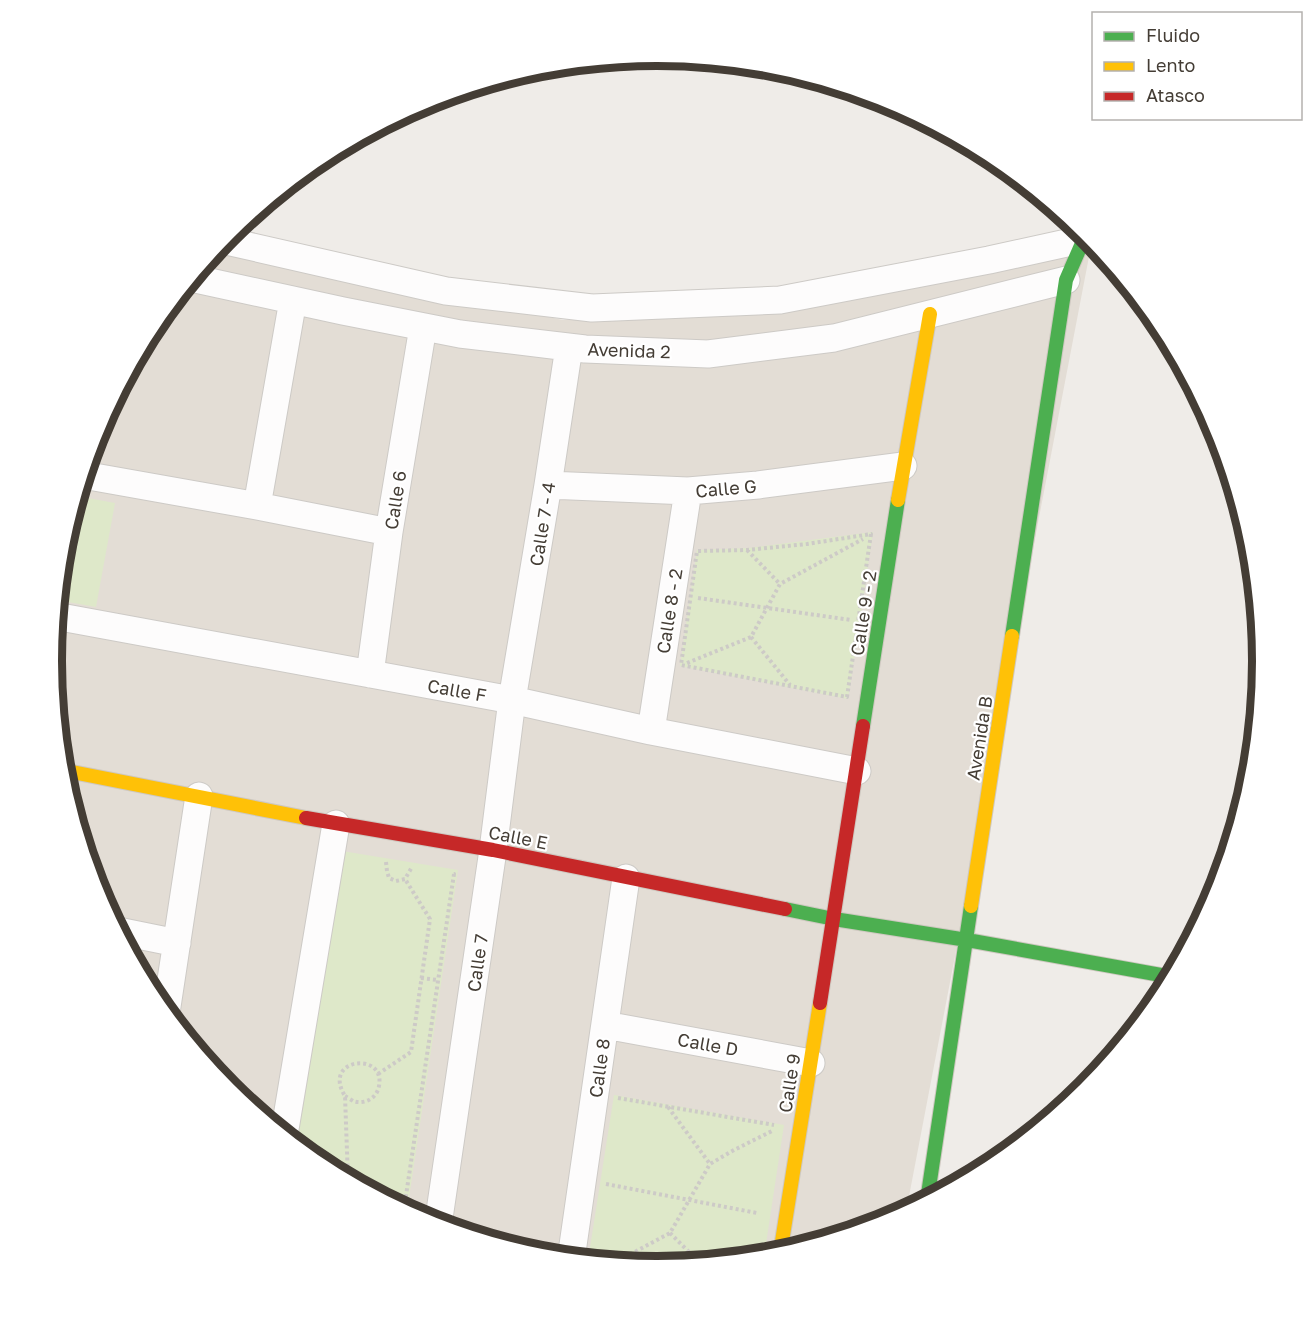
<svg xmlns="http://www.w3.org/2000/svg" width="1314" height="1322" viewBox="0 0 1314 1322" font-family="'Golos Text',sans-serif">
	<rect width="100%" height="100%" fill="#efece8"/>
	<!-- residential -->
	<path fill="#e3ddd5" d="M1092 241 906 1212 889 1221 775 1255 657 1267 538 1255 425 1221 320 1165 228 1089 153 997 97 893 63 779 51 661 63 542 97 429 153 324 215 249 563 320 823 303Z"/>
	<!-- green -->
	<path fill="#dee8c9" d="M77 496 115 503 96 607 57 600 63 542Z
		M873 532 848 699 680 666 697 550 749 548Z
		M342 851 458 870 407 1211 320 1165 296 1145Z
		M614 1095 784 1125 764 1257 657 1267 588 1260Z"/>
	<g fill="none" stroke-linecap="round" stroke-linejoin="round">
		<!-- street casing -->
		<g stroke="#cdcac6" stroke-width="29">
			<path id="street" d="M222 240 446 291 592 308 780 300 989 260 1085 239
				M191 278 343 311 460 334 585 349 708 354 834 338 1066 280
				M83 475 257 506 389 532
				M548 485 688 491 758 485 903 466
				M257 506 293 300
				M55 616 512 700 651 731 857 771
				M370 674 389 532 423 327
				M651 731 688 491
				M118 931 177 943
				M166 1013 199 796
				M605 1025 811 1063
				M284 1135 336 824
				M438 1225 493 850 512 700 548 485 569 347
				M571 1259 626 878"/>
		</g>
		<!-- fast casing -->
		<g stroke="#cec8c0" stroke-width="16">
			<path id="fast" d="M1012 636 1066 280 1086 234
				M863 726 898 500
				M785 909 834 919 967 940 1172 977
				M927 1201 971 906"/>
		</g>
		<!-- slow casing -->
		<g stroke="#cec8c0" stroke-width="16">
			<path id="slow" d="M898 500 930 314
				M62 770 306 818
				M971 906 1012 636
				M780 1254 820 1003"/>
		</g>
		<!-- jam casing -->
		<g stroke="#cec8c0" stroke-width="16">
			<path id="jam" d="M306 818 493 850 785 909
				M820 1003 863 726"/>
		</g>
		<!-- path -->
		<path stroke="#cdcac7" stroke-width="4" stroke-dasharray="3 3" stroke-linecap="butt" d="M871 534 847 697 681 665 697 551 747 550 807 544Z
			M747 550 780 584
			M698 598 851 620
			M751 637 790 685
			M687 663 751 637 780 584 863 539
			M386 862 387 871 389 878 396 881 405 879 412 867
			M421 978 438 980
			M378 1074 411 1052 430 919 405 879
			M345 1096C345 1096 353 1101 353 1101 365 1105 377 1098 379 1086 386 1051 321 1058 345 1096L348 1179
			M618 1098 774 1125
			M668 1107 710 1164
			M606 1184 757 1213
			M404 1209 454 874H452
			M670 1233 700 1263
			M614 1263 670 1233 710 1164 734 1150 772 1131"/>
		<!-- street -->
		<use href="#street" stroke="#fdfcfc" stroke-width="27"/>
		<!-- fast -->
		<use href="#fast" stroke="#4caf50" stroke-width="14"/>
		<!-- slow -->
		<use href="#slow" stroke="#ffc107" stroke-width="14"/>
		<!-- jam -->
		<use href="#jam" stroke="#c62828" stroke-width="14"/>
	</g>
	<g text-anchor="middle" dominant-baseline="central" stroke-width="4.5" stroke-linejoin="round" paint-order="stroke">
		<!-- street labels -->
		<g font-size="18" fill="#443d35" stroke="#fff">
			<text transform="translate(629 350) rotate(2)">Avenida 2</text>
			<text transform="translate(726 488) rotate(-5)">Calle G</text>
			<text transform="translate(395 500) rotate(-81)">Calle 6</text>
			<text transform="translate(542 524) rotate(-81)">Calle 7 - 4</text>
			<text transform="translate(669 611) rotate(-81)">Calle 8 - 2</text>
			<text transform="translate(863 613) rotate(-81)">Calle 9 - 2</text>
			<text transform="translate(457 690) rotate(10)">Calle F</text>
			<text transform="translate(979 738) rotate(-81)">Avenida B</text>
			<text transform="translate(518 837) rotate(11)">Calle E</text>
			<text transform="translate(477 963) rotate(-82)">Calle 7</text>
			<text transform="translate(708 1044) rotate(10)">Calle D</text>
			<text transform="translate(599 1068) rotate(-82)">Calle 8</text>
			<text transform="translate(789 1083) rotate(-81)">Calle 9</text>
		</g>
	</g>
	<!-- crop -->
	<path d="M0 0H1314V1322H0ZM62 661a595 595 0 1 1 1190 0a595 595 0 1 1-1190 0Z" fill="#fff" fill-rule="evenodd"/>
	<path fill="none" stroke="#443d35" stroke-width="8" d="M62 661a595 595 0 1 1 1190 0a595 595 0 1 1-1190 0Z"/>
	<!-- legend -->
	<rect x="1092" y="12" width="210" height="108" fill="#ffffff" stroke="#b4b1ae" stroke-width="1.5"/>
	<rect x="1104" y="32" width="30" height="9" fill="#4caf50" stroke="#b4b1ae" stroke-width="1.5"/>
	<text x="1146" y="42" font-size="18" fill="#443d35">Fluido</text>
	<rect x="1104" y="62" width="30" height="9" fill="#ffc107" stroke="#b4b1ae" stroke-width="1.5"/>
	<text x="1146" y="72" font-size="18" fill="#443d35">Lento</text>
	<rect x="1104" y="92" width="30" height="9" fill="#c62828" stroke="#b4b1ae" stroke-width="1.5"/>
	<text x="1146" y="102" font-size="18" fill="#443d35">Atasco</text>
</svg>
